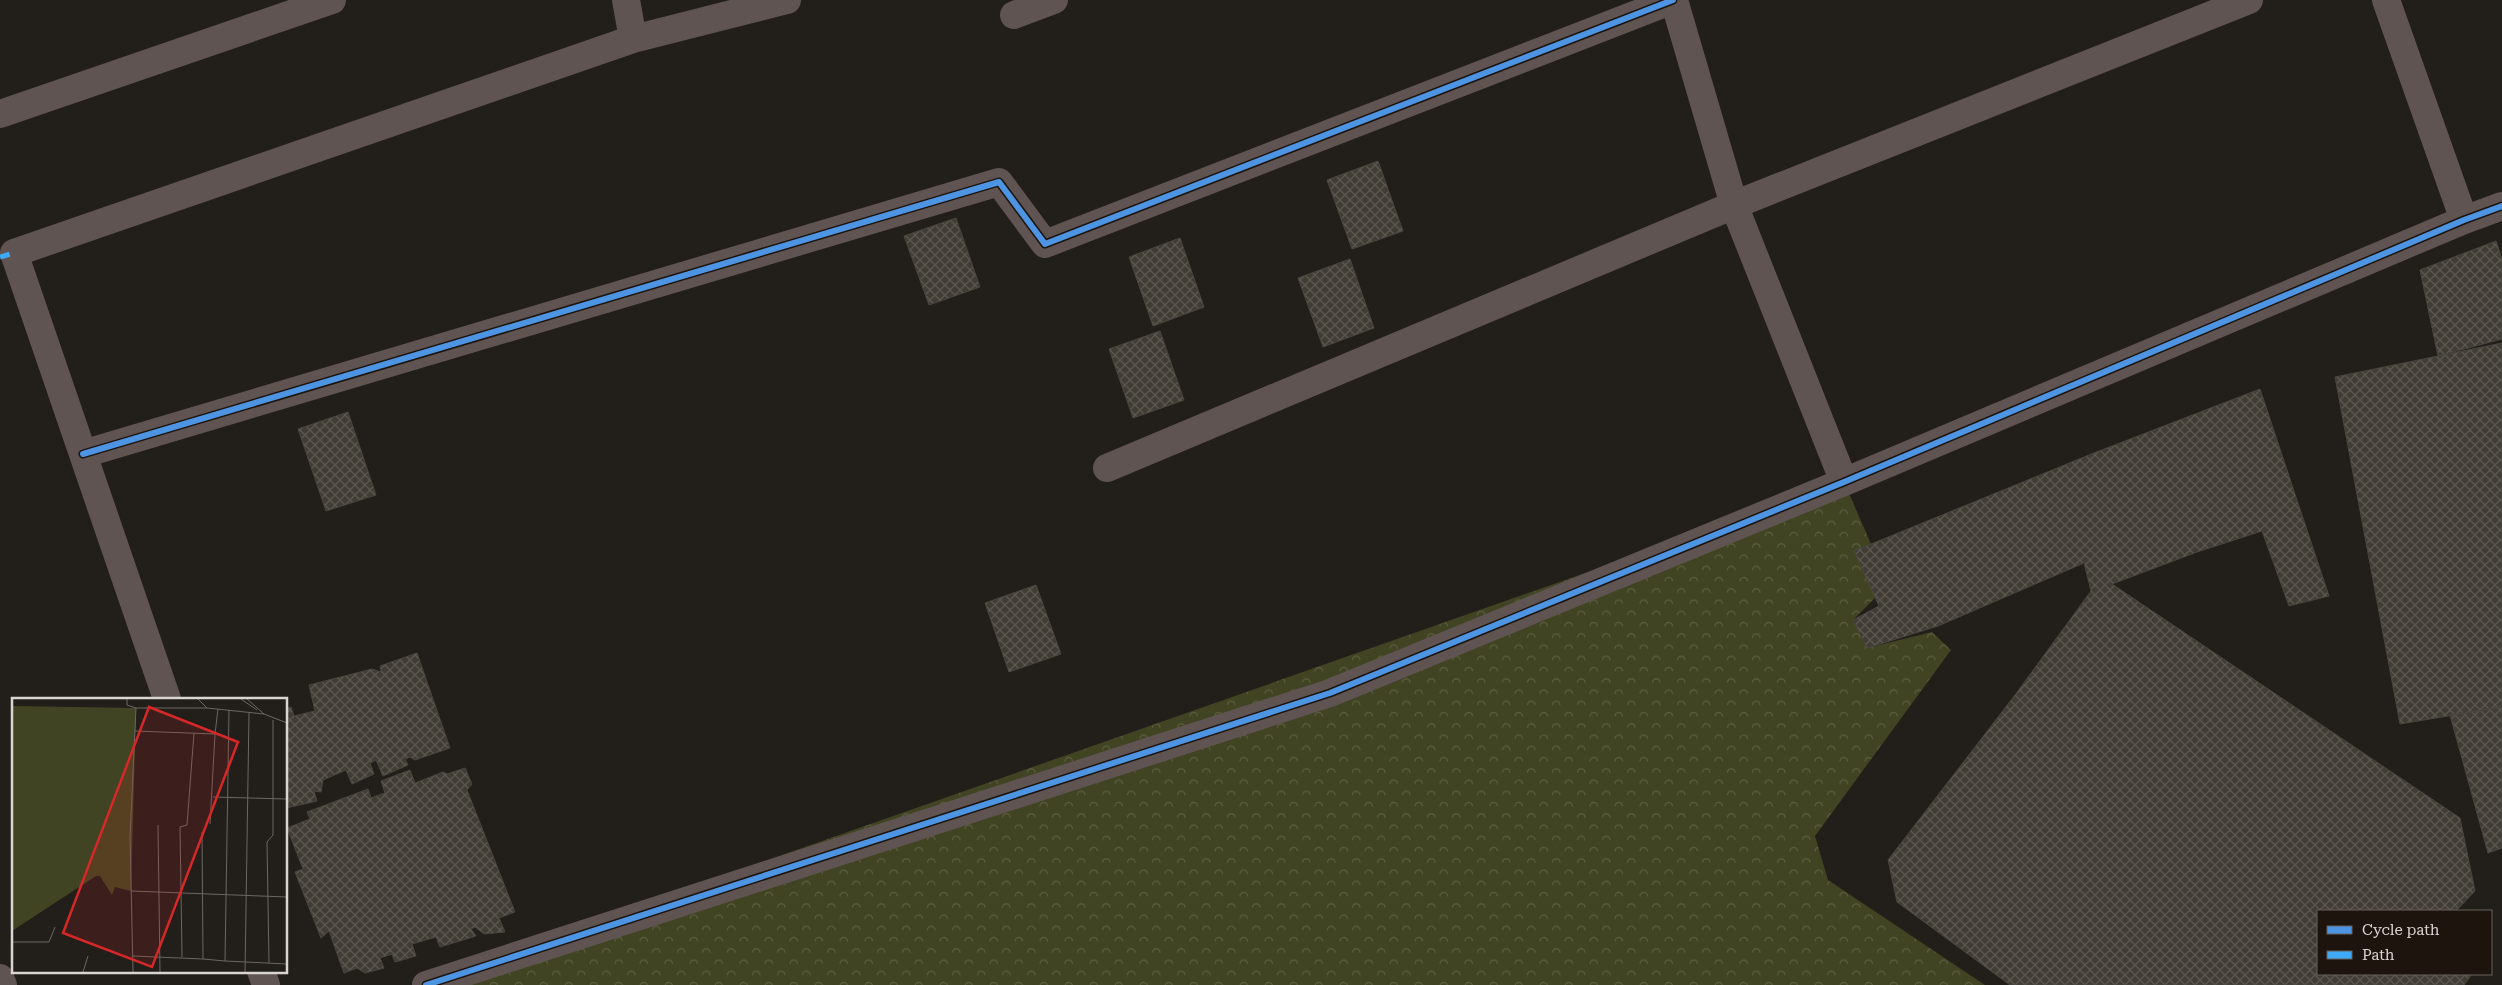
<svg xmlns="http://www.w3.org/2000/svg" width="2502" height="985" viewBox="0 0 2502 985" font-family="'Roboto Serif',serif">
	<defs>
		<pattern id="forest-crowns" width="20" height="18" patternUnits="userSpaceOnUse" patternTransform="scale(1.25)"><rect width="20" height="18" fill="#414422"/><path d="M2 6a3 3 0 1 1 6 0M12 15a3 3 0 1 1 6 0" fill="none" stroke="#5c5e41"/></pattern>
		<pattern id="building-cross-hatch" width="8" height="8" patternUnits="userSpaceOnUse" patternTransform="scale(1.25)"><rect width="8" height="8" fill="#413c34"/><path d="M0 0l8 8M0 8l8-8" fill="none" stroke="#5c5750"/></pattern>
	</defs>
	<rect width="100%" height="100%" fill="#221e1a"/>
	<!-- forest -->
	<path fill="url(#forest-crowns)" d="M1844 482 1871 544 1854 551 1877 596 1853 620 1867 648 1932 632 1951 650 1815 836 1828 880 1985 985H412Z"/>
	<!-- building -->
	<path fill="url(#building-cross-hatch)" stroke="#494642" d="M1378 161 1403 231 1352 249 1327 180Z
		M956 218 980 287 929 305 904 236Z
		M1180 238 1204 307 1153 326 1129 257Z
		M2496 241 2502 259V339L2438 356 2420 270Z
		M1350 259 1374 328 1323 347 1298 278Z
		M1160 331 1184 400 1133 418 1109 349Z
		M2502 343V707L2400 724 2335 377Z
		M2260 389 2329 596 2289 606 2262 531 2197 552 2112 584 2460 818 2475 891 2456 911H2318V974H2472L2464 985H2010L1897 902 1888 860 2015 695 2091 591 2084 563 1938 626 1867 648 1853 620 1879 606 1854 551 2094 453Z
		M348 412 376 495 326 511 298 429Z
		M1036 585 1061 654 1009 672 985 603Z
		M417 653 450 748 415 760 410 757 405 759 408 765 383 776 376 760 370 763 374 774 352 784 346 770 323 780 321 792 314 791 317 801 286 808V708L291 707 294 716 315 711 309 685 372 669 381 672 380 666Z
		M2502 707V848L2488 853 2450 715Z
		M465 768 472 784 467 790 515 912 499 918 505 932 484 934 475 927 471 929 476 936 440 947 436 937 412 944 416 956 395 962 392 954 380 958 384 968 365 973 357 968 344 973 329 931 321 938 295 872 303 869 287 828 310 819 307 812 368 789 371 798 385 793 381 781 410 770 415 783 443 772 447 774Z"/>
	<g fill="none" stroke-linecap="round" stroke-linejoin="round">
		<!-- street -->
		<path stroke="#5f5452" stroke-width="28" d="M626 0 633 39
			M1674 0 1734 205 1844 482
			M2386 0 2464 220
			M1014 15 1054 0
			M0 114 332 0
			M83 454 999 182 1045 244 1673 0
			M1107 468 1734 205 2249 0
			M167 699 14 253 633 39 787 0
			M261 971 266 985
			M0 978 3 985
			M426 985 1330 693 1844 482 2464 220 2502 206"/>
		<!-- quiet -->
		<path stroke="#3fa9f5" stroke-width="5" stroke-dasharray="10 5" stroke-linecap="butt" d="M0 257 14 253"/>
		<!-- cycleway casing -->
		<g stroke="#1d140e" stroke-width="9">
			<path id="cycleway" d="M83 454 999 182 1045 244 1673 0
				M426 985 1330 693 1844 482 2464 220 2502 206"/>
		</g>
		<!-- cycleway -->
		<use href="#cycleway" stroke="#4d94e3" stroke-width="6"/>
	</g>
	<!-- overview -->
	<g transform="translate(12 698)">
		<rect width="275" height="275" fill="#221e1a"/>
		<path d="M0 8 124 10 119 193 103 189 100 197 88 178H84L0 233Z" fill="#414422"/>
		<path fill="none" stroke="#6c6763" stroke-width="1" d="M115 1V7L124 10M186 1 195 10 252 16M229 1 245 12M235 1 252 16 275 25M217 12 213 263 275 266M123 33 203 36 198 126M203 36 206 11M201 99 275 101M146 127 148 274M119 193 275 199M0 244H37L43 229M121 258 191 261 190 134M170 259 168 129 175 127 182 35M191 261 213 263M257 265 255 144 261 137V22M71 274 76 258M121 274 118 139 124 10H195M233 274 237 15"/>
		<path fill="#d62828" fill-opacity="0.15" stroke="#d62828" stroke-width="2.5" d="M137 9 226 44 140 269 51 235Z"/>
		<rect width="275" height="275" fill="none" stroke="#dbd5d1" stroke-width="2.5"/>
	</g>
	<!-- legend -->
	<rect x="2317" y="910" width="175" height="65" fill="#1d140e" stroke="#69615c"/>
	<rect x="2327" y="926" width="25" height="8" fill="#4d94e3" stroke="#69615c"/>
	<text x="2362" y="935" font-size="15" fill="#dbd5d1">Cycle path</text>
	<rect x="2327" y="951" width="25" height="8" fill="#3fa9f5" stroke="#69615c"/>
	<text x="2362" y="960" font-size="15" fill="#dbd5d1">Path</text>
</svg>
